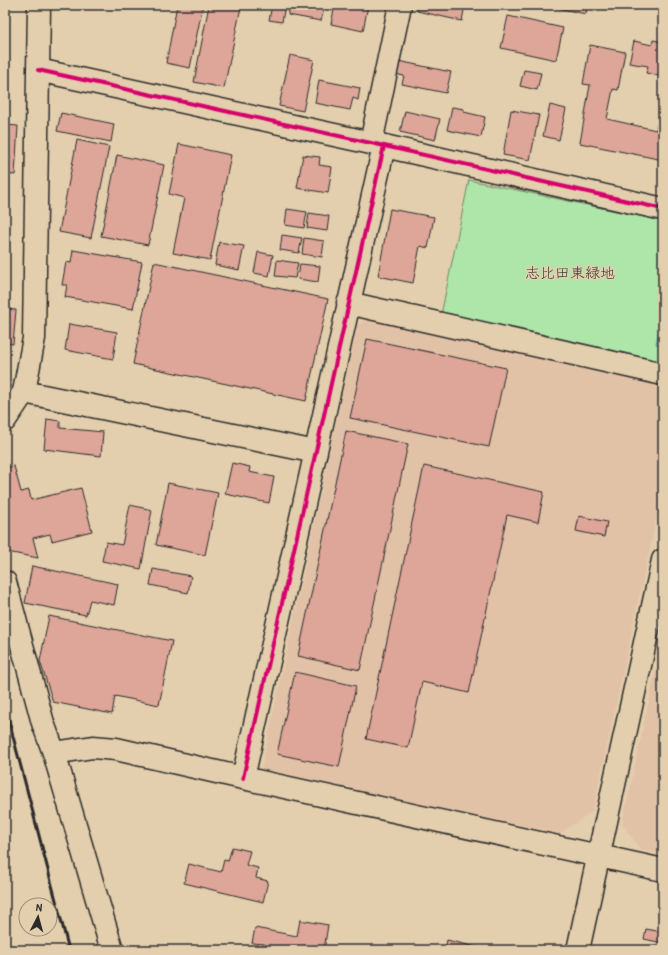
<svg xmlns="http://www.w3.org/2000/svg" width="668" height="955" viewBox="0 0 668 955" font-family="'Patrick Hand','Klee One',sans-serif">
	<rect width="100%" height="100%" fill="#e3cfad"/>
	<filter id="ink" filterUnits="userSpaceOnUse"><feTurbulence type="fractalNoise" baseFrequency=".025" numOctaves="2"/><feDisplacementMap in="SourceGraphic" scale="8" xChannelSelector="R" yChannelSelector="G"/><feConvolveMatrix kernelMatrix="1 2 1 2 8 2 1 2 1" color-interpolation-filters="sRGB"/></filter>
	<g filter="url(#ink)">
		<!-- built -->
		<path fill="#e2c2a7" d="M368 318 663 386V488L593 811 560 834 261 769 357 325Z
			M663 636V854L640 849 622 824Z"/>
		<!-- green -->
		<path fill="#aee5a8" stroke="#6c886a" d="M469 180 663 221V362L441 315Z"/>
		<!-- water -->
		<path fill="#7fd0d7" stroke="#5d8e92" d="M663 313V346L656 344Z"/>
		<!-- building -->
		<path fill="#dea599" stroke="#2b2b2b" d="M177 5H203L190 68 166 63Z
			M209 5H229L241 7 224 88 194 82Z
			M272 5H285L282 22 269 20Z
			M290 5H325L321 21 288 15Z
			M335 5H368L363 31 331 24Z
			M419 5H465L462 21 417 11Z
			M543 5H587L586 14Z
			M508 16 563 28 556 60 501 48Z
			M653 40 663 42V77L646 73 648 66 629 63 634 41 652 45Z
			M590 45 625 52 618 90 613 89 607 119 656 130 663 98V160L580 143 590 85 583 84Z
			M290 55 314 60 303 111 279 106Z
			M398 61 451 72 446 93 402 84 404 76 395 74Z
			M524 70 541 73 537 90 520 86Z
			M319 80 360 88 358 100 353 98 350 110 315 103Z
			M550 105 566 109 559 140 543 136Z
			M452 107 464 109V112L485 117 481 137 447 130Z
			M511 110 539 115 530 160 503 155Z
			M405 111 440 119 435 140 400 132Z
			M61 113 114 124 111 142 57 131Z
			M5 125 18 126 15 175 5 174Z
			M77 140 109 147 91 238 59 232Z
			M179 144 231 155 210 260 173 253 184 198 169 194Z
			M117 155 164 165 148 245 101 236Z
			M303 155 320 157 319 165 332 167 328 193 297 188Z
			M287 209 307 212 304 228 285 225Z
			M390 209 434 217 428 248 420 246 413 283 378 276Z
			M309 213 329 216 327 231 307 228Z
			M282 235 302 238 299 253 280 250Z
			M304 238 324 241 322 257 302 254Z
			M219 242 244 246 239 270 215 265Z
			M73 250 142 262 133 309 65 297 67 285H62L66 262 71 263Z
			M258 252 273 255 269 276 254 273Z
			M277 260 298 263 295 278 275 276Z
			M154 262 328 299 306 401 133 364Z
			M300 264 320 266 318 282 298 279Z
			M5 309 16 310 13 344 5 343Z
			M69 324 117 332 113 359 65 350Z
			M367 339 506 368 489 447 350 418Z
			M47 419 60 421V428L103 432 101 456 44 449Z
			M346 431 408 444 360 670 298 656Z
			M232 463 250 467 249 472 274 477 269 503 225 494Z
			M14 466 21 492 29 490 31 500 81 488 92 531 52 541 50 534 33 538 38 558 7 552 5 542V468Z
			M424 466 544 492 538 522 507 515 469 693 422 682 408 748 366 739Z
			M168 483 218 493 205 555 156 545Z
			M130 505 152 510 141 569 102 561 106 542 122 545Z
			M579 516 607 522 604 537 576 531Z
			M32 566 118 584 114 605 90 600 86 615 25 603Z
			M153 569 191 576 188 593 150 585Z
			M49 616 172 641 159 705 115 696 112 714 53 702 40 661Z
			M295 672 356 686 339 767 277 754Z
			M232 847 250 851 246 865 258 868 256 878 268 881 263 902 184 883 189 864 221 872 224 860 228 861Z
			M300 920 328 925 324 950H263L264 944 252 943 255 928 297 936Z
			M646 929 663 932V943L644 939Z
			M447 940 480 948 479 950H445Z"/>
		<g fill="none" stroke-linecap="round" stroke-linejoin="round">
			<!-- minor casing -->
			<g stroke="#2b2b2b" stroke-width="25">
				<path id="minor" d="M38 70 371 143 663 209
					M371 143 400 5
					M348 303 663 374
					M24 392 316 452
					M5 420 24 392 34 338 39 5
					M5 582 43 723 54 753 112 950
					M54 753 93 747 116 749 243 778 663 870
					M243 778 384 146
					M578 950 663 560"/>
			</g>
			<!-- minor -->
			<use href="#minor" stroke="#e3cfad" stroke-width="22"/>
			<!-- rail -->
			<path stroke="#2b2b2b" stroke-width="3" d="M5 706 69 950"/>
			<!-- cycleway casing -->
			<g stroke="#e3cfad" stroke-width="6">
				<path id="cycleway" d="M38 70 371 143 663 209
					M243 778 384 146"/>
			</g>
			<!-- cycleway -->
			<use href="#cycleway" stroke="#d6006c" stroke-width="4"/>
		</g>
	</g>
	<g text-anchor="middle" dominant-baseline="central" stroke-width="3" stroke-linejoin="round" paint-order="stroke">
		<!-- park labels -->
		<g font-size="15" fill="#383e38" stroke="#e3cfad">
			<text x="570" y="272">志比田東緑地</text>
		</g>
	</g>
	<!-- margin -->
	<rect width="668" height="955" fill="none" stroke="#e3cfad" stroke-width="20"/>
	<rect x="10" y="10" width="648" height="935" fill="none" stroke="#2b2b2b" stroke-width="1.5" filter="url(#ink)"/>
	<!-- north arrow -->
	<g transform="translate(38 917) rotate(6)"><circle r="19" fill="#e3cfad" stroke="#998d79"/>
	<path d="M0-3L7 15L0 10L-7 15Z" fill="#2b2b2b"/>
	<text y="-6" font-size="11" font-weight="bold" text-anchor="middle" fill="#2b2b2b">N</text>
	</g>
</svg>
